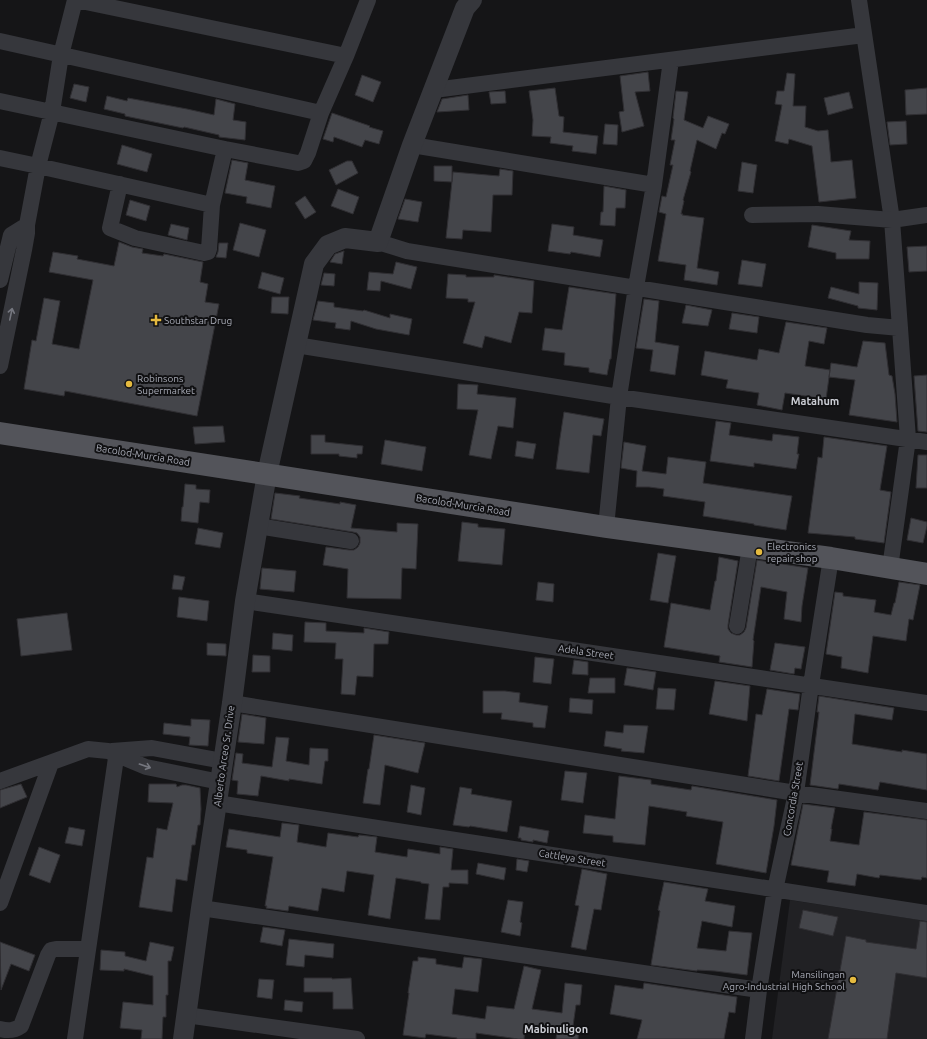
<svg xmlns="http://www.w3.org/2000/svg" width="927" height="1039" viewBox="0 0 927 1039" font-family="Ubuntu,sans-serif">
	<rect width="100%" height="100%" fill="#151517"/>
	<!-- built -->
	<path fill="#212124" d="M790 900 927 921V1039H772Z"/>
	<!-- building -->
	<path fill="#44454a" stroke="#302f33" d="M648 72 650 91 635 92 644 126 622 132 619 112 624 111 620 76Z
		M787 73 795 74 793 106H806L805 127 818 131 828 130 831 162 852 160 856 198 819 202 812 146 789 139 788 144 775 141 782 105 775 104 777 91H784Z
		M362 75 381 82 373 102 355 95Z
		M74 84 89 87 86 102 70 98Z
		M555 88 559 116 564 117 563 132 598 136 596 154 572 151 573 146 550 143 551 137 532 136 533 120 529 91Z
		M927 88V114L906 115 905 90Z
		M505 91 506 103 491 104 489 92Z
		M676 91 688 92 684 120 703 128 708 116 729 124 725 134 722 133 716 149 697 140 690 171 691 172 683 200 684 201 681 214H683L682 215 704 218 697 268 719 272 717 285 684 280 686 265 658 261 666 214 659 212 662 196 666 197 673 165H670L675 140H671L674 119 673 118Z
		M849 92 853 108 828 115 824 98Z
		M468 95 469 110 437 112 442 99Z
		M107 96 127 101 128 98 187 109 214 115 216 99 235 104 233 120 246 122 245 140 219 137V135L184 127 183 128 125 116V114L104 109Z
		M332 113 370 126 369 127 383 131 379 144 365 140 362 147 334 137 333 142 323 139Z
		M906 121 907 144 890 145 887 122Z
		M605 124 618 125 617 145 603 144Z
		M122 145 152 154 147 172 117 164Z
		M232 160 248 163 245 180 275 186 271 208 246 203 247 197 225 193Z
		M347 161H352L358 173 336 185 329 170Z
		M742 162 757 165 753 193 738 191Z
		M434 166H452V182L434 181Z
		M500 169 513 171 512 195H493L491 232 463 230 462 239 446 238 453 172 499 176Z
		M604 186 626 190 625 208H616L615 226 600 225 601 212H603Z
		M338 189 359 197 353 214 331 206Z
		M305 196 316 212 305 219 295 203Z
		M405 199 422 202 418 222 398 219Z
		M130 200 150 206 146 221 126 215Z
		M240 223 266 230 259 257 233 250Z
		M171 224 189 228 187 240 168 235Z
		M552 224 574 227 573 235 603 240 600 257 571 252 570 254 548 251Z
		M812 225 851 231 849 240 870 241 869 259H836V253L808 247Z
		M119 242 132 247 143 249 142 253 163 256 164 254 203 262 200 282 208 284 205 302 219 304 197 416 65 391 64 396 24 389 32 340 36 341 44 298 60 301 52 344 79 349 93 280 49 272 53 252 78 256 77 259 114 266Z
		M219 243H228L226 258 216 257 218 252Z
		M927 246V271L909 272 907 247Z
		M344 251 342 264 330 262 335 254Z
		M742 260 766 264 762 287 738 284Z
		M396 262 417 267 411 289 381 281 380 291 367 290 369 272 393 274Z
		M262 272 284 278 280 294 258 288Z
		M324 273 335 274 334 286 321 285Z
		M448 274 466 275V277H494V275L534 281 532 313 519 312 511 343 485 336 482 348 463 343 475 302H468V299L446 298Z
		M859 282 878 283 877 310 858 308V306L828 298 831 287 859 294Z
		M569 287 616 294 611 359H610L607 375 589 372V368L564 365 565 353 542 350 545 328 562 330Z
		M272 297H289L288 314 271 313Z
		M644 299 659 301 655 342 679 346 675 375 650 371 653 350 636 348Z
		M318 301 334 303V307L363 311 364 310 390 318V314L412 319 409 335 376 329 351 321 350 330 335 328 336 323 313 320Z
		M686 305 712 310 708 326 682 323Z
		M732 313 759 317 757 333 729 329Z
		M786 322 827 328 824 344 809 341 805 366 830 370 826 399 785 393 782 410 757 405 759 393 726 388 728 380 701 375 705 351 757 360 759 349 779 353Z
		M863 341 885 343 889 375 892 376 895 394 897 422 849 415 855 380 829 377 831 363 857 367Z
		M927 375V432L918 431 914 376Z
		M458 384 478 385 477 394 516 398 513 428 498 426 491 459 469 455 478 410 457 409Z
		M564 412 604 419 601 436 593 435 589 473 556 469 560 438Z
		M716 421 731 423 729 435 772 441 773 434 799 437 797 454H799L796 469 754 463V467L710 461Z
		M223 426 225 442 195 444 193 427Z
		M311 435H325V442L363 446 362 454H357V458L339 456V454H311Z
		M824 437 887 446 880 490 891 492 884 543 855 539V537L808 533 818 457 822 458Z
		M385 440 426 447 422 471 381 464Z
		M517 441 536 444 533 459 515 456Z
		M624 442 646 446 642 471 666 474 668 457 706 462 703 483 792 496 786 530 754 525V524L703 516 705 502 663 496 664 489 649 487H636L637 471 621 468Z
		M918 455H927V488H916Z
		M185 484 196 485V489L210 490 209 503 200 502 198 523 181 521 182 507H183Z
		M275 493 300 496 299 498 340 504V502L356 505 351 528 397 532V523L418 524 416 569 402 568 401 599 347 598 348 569 323 565 326 547 349 550H354L358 547 360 543V537L357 533 353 532 271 519Z
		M911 518 927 522V526L923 543 907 540Z
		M462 522 478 524V527L505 529 502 565 458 561Z
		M198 528 223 533 220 548 195 544Z
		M658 553 676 556 668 603 650 600Z
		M719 557 738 561 728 625V629L731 633 736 635H740L744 632 746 628 757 560 808 568 802 606 801 622 784 619 787 592 761 587 753 640 754 641 752 667 719 662 720 656 664 647 671 603 710 610 715 581H716Z
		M262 568 296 571 294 592 260 589Z
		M174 575 185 577 182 590 172 589Z
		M538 582 554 584 553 602 536 600Z
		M899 582 920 585 913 620 909 619 906 641 873 636 868 673 841 668 842 657 826 654 835 592 843 593V596L876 600 874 612 891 615 894 603H895Z
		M179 597 209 601 207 621 177 617Z
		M67 613 72 650 21 656 17 619Z
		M305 622 326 623V631L364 633V628L389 632 388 644H374L373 677 357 676 355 695 341 694 343 659H335L336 643 304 642Z
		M273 633 293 635 292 651 272 649Z
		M207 643 226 644V656L207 655Z
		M775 643 805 647 801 669 795 668 794 674 770 670Z
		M253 655 270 656V672H252Z
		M535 657 554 659 551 684 533 682Z
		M574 660 588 662V675L572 674Z
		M627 668 656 672 653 690 624 685Z
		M590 678H615V693H588Z
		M715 681 750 686 747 721 709 714Z
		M658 688 676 689 674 710 656 709Z
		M767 689 800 694 798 710 789 709 779 781 748 776 756 714 762 715Z
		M483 691H505L520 693 519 702 548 706 545 728 533 727V723L501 719 502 713H483Z
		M819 696 894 708 892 720 855 714 852 744 902 752V750L927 754V790L880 782 878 790 839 784 838 789 810 785 819 712H817Z
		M570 698 593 700 592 714 569 712Z
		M242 714 266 718 264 744 238 742Z
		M191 719 210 720 208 746 189 745 190 737 163 734 164 723 191 726Z
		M624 725 648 726 644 753 621 751 622 749 604 746 606 731 623 733Z
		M374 735 425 743 418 773 385 765 380 805 363 803 368 769H369Z
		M276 737 289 738 286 761 309 765 310 748 328 749V761H325L322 784 289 779V781L261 776 258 796 237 794 238 781 232 780 236 753 243 754 242 763 272 767Z
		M565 771 587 773 583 803 561 800Z
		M619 776 651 780V784L691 790 692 786 777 800 774 826 766 873 716 864 723 822 686 816 687 812 649 806 645 845 613 842V836L583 833 585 815 615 819Z
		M21 784 27 797 0 808V790Z
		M149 784H176L177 787 182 785H186L200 788 201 809 200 825H198L195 845H192L187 881 176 879 172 912 139 907 147 857 153 858 157 828 167 830 173 803 148 802Z
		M411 785 425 788 421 815 407 812Z
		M460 787 472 789 471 794 512 801 507 832 470 826 469 827 453 825Z
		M803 804 835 808 831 829H832L830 841 859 845 864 812 927 820V878L922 877 921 880 880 875 879 878 857 874 855 886 827 882 829 871 791 865Z
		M282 823 299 825 297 842 326 847 328 833 358 837 359 835 377 837 375 852 407 857 408 849 440 854V847L453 849 451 870H468V884L449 883V887H443L440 920 425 919 429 884 421 883V882L396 878 390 919 368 915 374 875 347 871 344 892 322 888 318 911 289 906 288 911 266 908 267 906H265L273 857 247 853V850L226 847 229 829 280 837Z
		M520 826 549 831 547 843 533 840V842L521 840V838H518Z
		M69 827 85 830 82 846 65 843Z
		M39 847 60 855 50 883 29 875Z
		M517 859 529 861 527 872 516 870Z
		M478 863 506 868 504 880 476 874Z
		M582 869 607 874 601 910 594 909 586 950 571 947 579 906 575 905Z
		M664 882 708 889 705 901 735 906 732 927 702 921 697 948 726 951 729 931 752 933 747 975 715 971 697 970V971L651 965 660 911 658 910Z
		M508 900 523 902 520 922 522 923 520 936 501 932Z
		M803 910 838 917 833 936 799 928Z
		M920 921 927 922V978L896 973 887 1039H828L846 936 866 940V942L916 949Z
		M263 927 285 930 282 946 260 942Z
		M289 939 334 944 333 958 305 955 304 967 286 965Z
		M0 942 35 955 29 971 11 964 1 990Z
		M150 942 174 947 171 961H168V995H166V1017H163L162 1039H141L142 1030 120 1028 123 1002 153 1005V976L124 969V971L100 970 101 950 125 952V956L146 961Z
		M418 957 436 959V964L462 968 464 957 482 959 478 992 455 989 452 1014 485 1019 487 1006 514 1009 524 966 541 970 532 1009 562 1013 565 983 582 985 580 1005H576L573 1026 579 1027 578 1039H556L557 1032 525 1028 524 1039H518L476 1033V1039H457V1038L426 1034 425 1038 403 1035 409 993H408L413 961H418Z
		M304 978H332V979L351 978 353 1009H333V992H304Z
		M259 979 274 980 272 999 257 997Z
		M644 983 737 997 735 1013 729 1012 724 1039H637L642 1020 610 1014 615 985 643 989Z
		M285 1000 303 1002 302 1012 284 1010Z"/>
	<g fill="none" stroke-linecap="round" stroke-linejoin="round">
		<!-- minor -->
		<path stroke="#36373c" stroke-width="16" d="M76 0 346 56
			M0 41 321 113
			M434 90 864 35
			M0 101 225 149 298 163 304 161 308 153 321 113 346 56 368 0
			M412 145 654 185
			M0 158 38 166 212 205
			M120 184 110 228 135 238 204 253 208 252 209 249 212 205 225 149
			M752 215 818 214 892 220 927 215
			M378 242 407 251 867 325 900 328 892 220 859 0
			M0 280 11 235 27 225
			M296 345 619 397 927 442
			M0 366 24 250 27 233V225L38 166 52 112 61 55 75 0
			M258 526 351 541
			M606 527 619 397 636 287 654 185 671 60
			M890 568 908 439 900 328
			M245 601 927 703
			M737 626 750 547
			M232 703 796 793 927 811
			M112 751 152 748 223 761
			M0 781 88 749 108 751 146 767 220 782
			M217 803 927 913
			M0 903 51 763
			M201 908 759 990
			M186 1015 357 1039
			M0 1029C8 1031 14 1031 21 1026L48 955 51 950 56 949H88
			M75 1039 117 751
			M753 1039 759 990 775 890 796 793 811 685 831 558"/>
		<!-- tertiary -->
		<path stroke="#36373c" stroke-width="20" d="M183 1039 201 908 232 703 245 601 258 526 267 474 314 264 328 245 345 238 378 242 412 145 465 8 472 0"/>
		<!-- primary -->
		<path stroke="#53545a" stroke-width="22" d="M0 433 606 527 831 558 927 574"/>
	</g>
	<!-- one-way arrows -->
	<defs><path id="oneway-shaft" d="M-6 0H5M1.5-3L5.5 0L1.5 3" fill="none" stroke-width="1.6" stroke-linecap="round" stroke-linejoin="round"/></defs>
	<g stroke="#75777f">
		<use href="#oneway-shaft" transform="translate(11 314) rotate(-78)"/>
		<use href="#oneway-shaft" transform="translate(145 766) rotate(19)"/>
	</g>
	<!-- markers -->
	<g fill="#e5ba3f" stroke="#101012" stroke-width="1.5">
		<path d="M154 314h4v4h4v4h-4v4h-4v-4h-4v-4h4z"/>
		<circle cx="129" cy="384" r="4"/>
		<circle cx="759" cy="552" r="4"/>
		<circle cx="853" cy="980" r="4"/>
	</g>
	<g text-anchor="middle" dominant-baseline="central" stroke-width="4" stroke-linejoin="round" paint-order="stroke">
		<!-- poi labels -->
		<g font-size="10" fill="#a8abb6" stroke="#101012" text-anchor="start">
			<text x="164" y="320">Southstar Drug</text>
			<text x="137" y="378">Robinsons<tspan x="137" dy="12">Supermarket</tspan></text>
			<text x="767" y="546">Electronics<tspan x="767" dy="12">repair shop</tspan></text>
			<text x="845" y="974" text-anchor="end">Mansilingan<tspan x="845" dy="12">Agro-Industrial High School</tspan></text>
		</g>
		<!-- street labels -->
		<g font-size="10" fill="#a8abb6" stroke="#101012">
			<text transform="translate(143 455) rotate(9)">Bacolod-Murcia Road</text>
			<text transform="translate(463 505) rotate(9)">Bacolod-Murcia Road</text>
			<text transform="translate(586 652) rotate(8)">Adela Street</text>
			<text transform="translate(224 756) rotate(-82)">Alberto Arceo Sr. Drive</text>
			<text transform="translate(793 799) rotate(-80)">Concordia Street</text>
			<text transform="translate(572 858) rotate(9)">Cattleya Street</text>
		</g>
		<!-- neighbourhood labels -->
		<g font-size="11" font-weight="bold" fill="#c9cbd2" stroke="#101012">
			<text x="815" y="401">Matahum</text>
			<text x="556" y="1029">Mabinuligon</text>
		</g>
	</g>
</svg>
